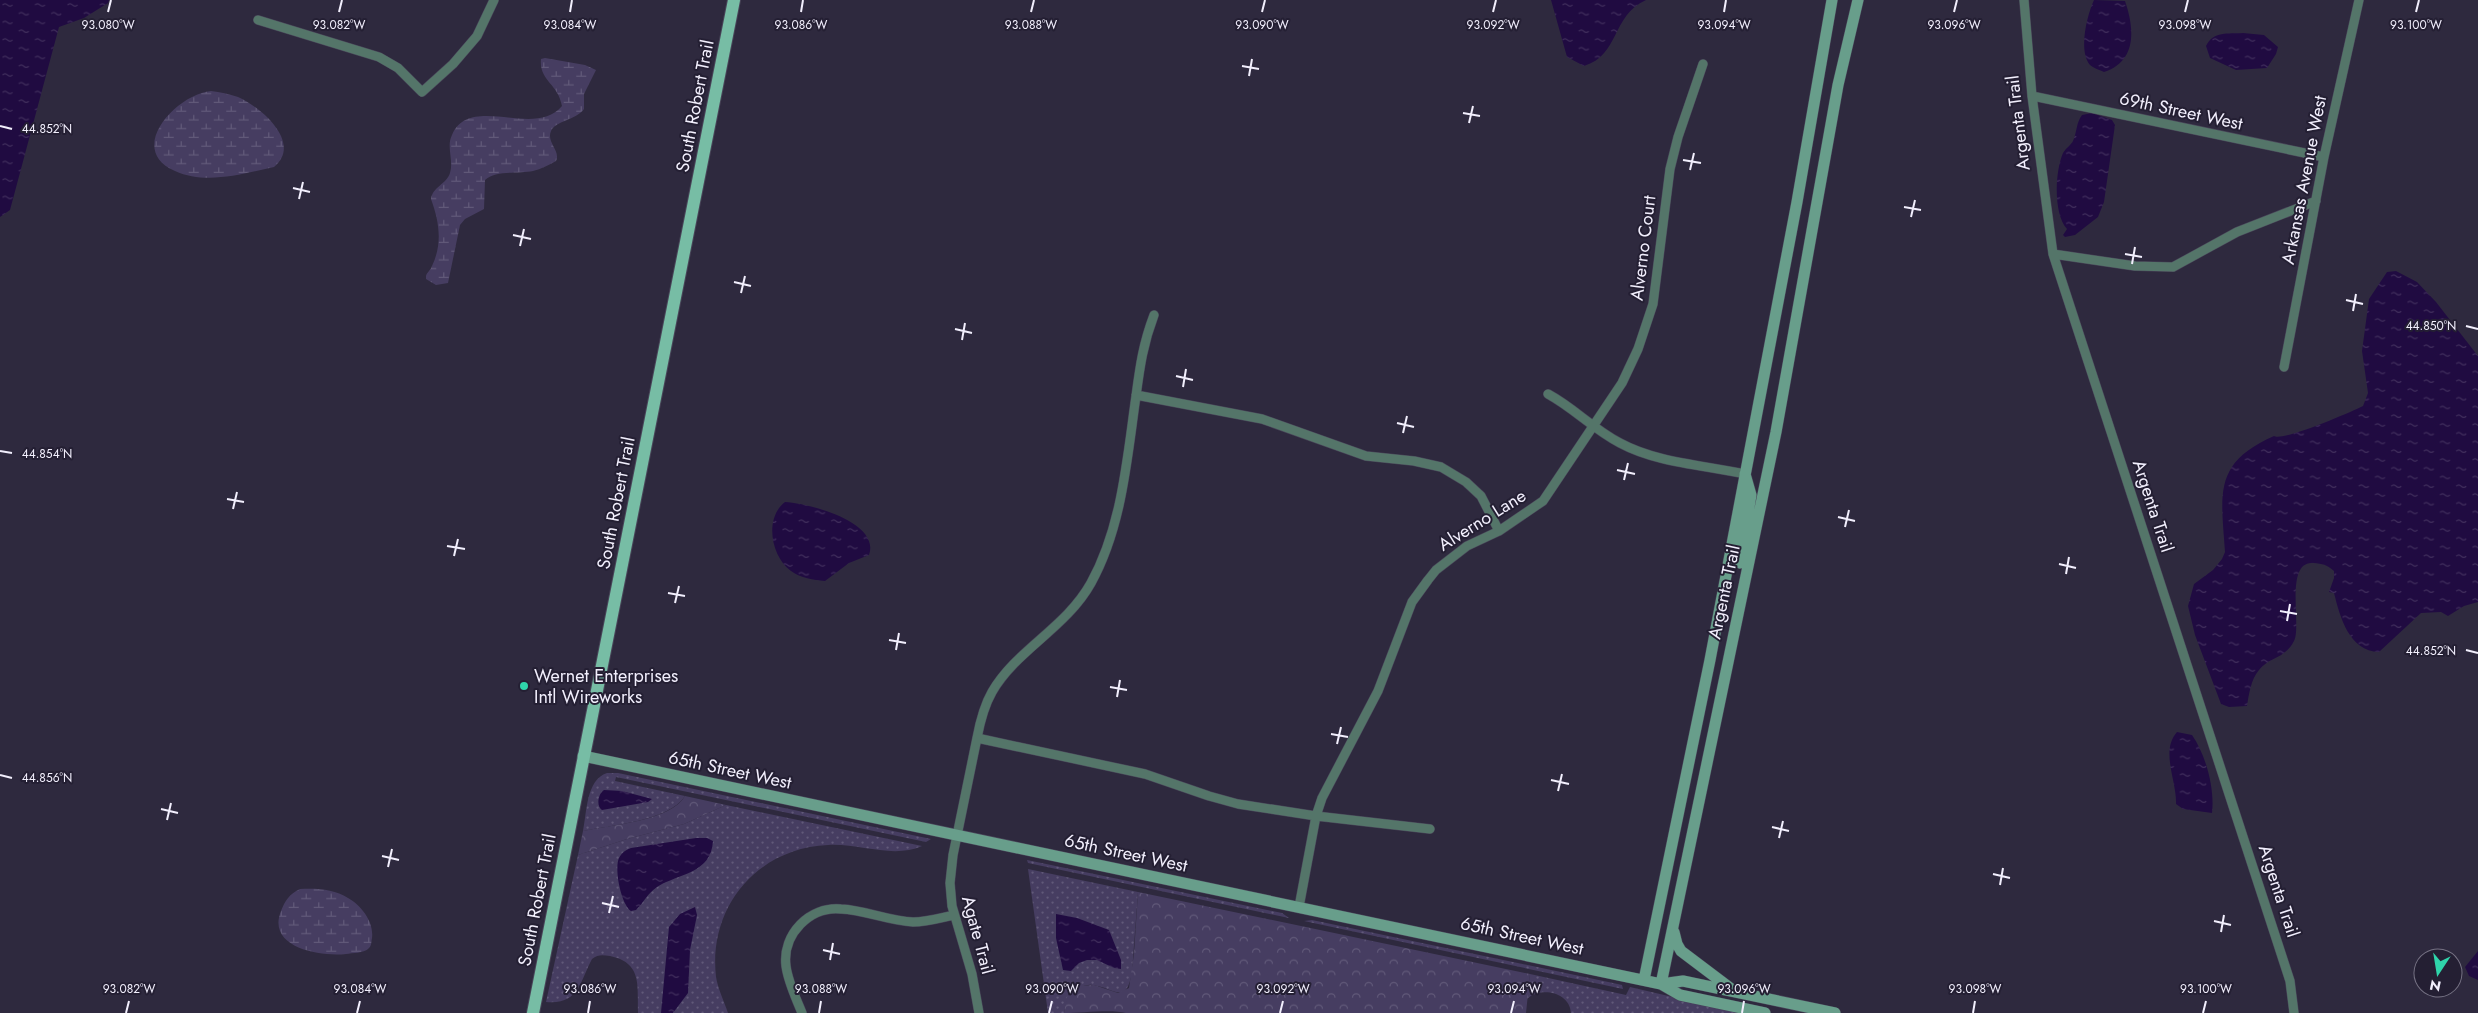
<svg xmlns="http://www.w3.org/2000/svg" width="2478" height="1013" viewBox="0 0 2478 1013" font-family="Jost,sans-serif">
	<defs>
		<pattern id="grass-dots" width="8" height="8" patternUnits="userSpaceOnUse" patternTransform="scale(1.25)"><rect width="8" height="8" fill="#463d61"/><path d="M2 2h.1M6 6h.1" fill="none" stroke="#615979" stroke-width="1.8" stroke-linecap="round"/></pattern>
		<pattern id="forest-crowns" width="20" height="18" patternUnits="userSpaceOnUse" patternTransform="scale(1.25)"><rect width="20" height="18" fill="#463d61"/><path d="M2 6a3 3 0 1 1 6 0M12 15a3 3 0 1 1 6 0" fill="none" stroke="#615979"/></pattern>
		<pattern id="wetland-marsh" width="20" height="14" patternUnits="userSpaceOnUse" patternTransform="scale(1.25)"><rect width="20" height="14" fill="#463d61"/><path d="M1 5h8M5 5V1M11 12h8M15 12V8" fill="none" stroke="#615979"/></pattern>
		<pattern id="water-ripples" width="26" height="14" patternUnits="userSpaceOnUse" patternTransform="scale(1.25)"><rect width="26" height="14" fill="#200b41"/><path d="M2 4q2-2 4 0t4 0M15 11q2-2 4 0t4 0" fill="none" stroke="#412f5d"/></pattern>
	</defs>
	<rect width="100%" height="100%" fill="#2e293e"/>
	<!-- grass -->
	<path fill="url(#grass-dots)" d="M607 773H618L931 839 926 842 616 777 615 781 685 796C669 821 611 825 583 831 587 812 586 780 607 773Z
		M726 805 922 846C893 859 859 843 828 845 758 848 708 906 716 977 718 989 724 1001 728 1013H638C637 986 643 963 610 956 603 955 598 954 592 959 580 981 579 1005 546 1002L578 855 627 839 684 824Z
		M1027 860 1282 913 1289 918 1028 863Z
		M1028 869 1138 892 1132 972C1126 1007 1114 987 1092 985 1085 984 1076 989 1069 992L1064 1013H1048Z
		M1312 920 1613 983 1622 985 1623 989 1304 921Z
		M1530 974 1626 995 1630 987 1741 1013H1571C1570 992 1540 986 1527 999Z"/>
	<!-- forest -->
	<path fill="url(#forest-crowns)" d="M685 796 726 805 684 824 627 839 578 855 583 831C610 825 671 821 685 796Z
		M1138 892 1530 974 1526 1013H1126C1112 1009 1081 1013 1064 1013L1067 997 1076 986 1094 985 1118 993 1129 988 1134 954Z"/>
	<!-- wetland -->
	<path fill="url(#wetland-marsh)" d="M545 58 585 65 596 70 584 94V109C576 120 555 121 551 131 546 142 561 151 556 161 549 165 541 169 533 171 519 174 495 170 485 180L484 209 465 219 460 225 448 283 436 285 426 279V276C427 272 431 270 432 266 443 243 439 221 431 199 433 186 446 185 450 173 454 160 446 147 452 135 470 93 535 139 562 106 558 83 539 81 541 59Z
		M211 91C220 92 229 94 238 97 261 107 303 143 274 167 242 174 206 185 175 171 125 149 177 94 211 91Z
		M300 889C317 888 334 889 348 898 362 906 374 922 372 938 371 942 372 946 368 949 364 953 352 953 346 954 321 957 266 948 281 911 285 901 289 894 300 889Z"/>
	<!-- water -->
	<path fill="url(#water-ripples)" d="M0 0H109L108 3 84 18 59 27 10 210 0 217Z
		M1551 0H1646C1611 16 1620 55 1584 66L1567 57Z
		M2094 0 2125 1C2134 27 2138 61 2104 72 2100 70 2093 68 2090 65 2078 51 2087 15 2094 0Z
		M2243 33 2264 35 2278 47 2276 54 2267 68 2236 70 2210 58 2206 46C2213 31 2228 34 2243 33Z
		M2092 113 2112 120 2115 125 2104 202 2098 217 2075 235 2065 237 2063 235 2067 229C2053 214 2055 171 2063 153 2066 148 2071 145 2073 141 2077 132 2076 123 2082 115Z
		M2396 271 2417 282 2436 302 2478 356V602L2464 606 2448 616 2441 612 2421 613 2379 652C2349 651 2340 617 2334 593L2329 592 2334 578V571C2326 564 2323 564 2313 563 2284 561 2302 627 2294 641 2285 659 2269 657 2259 670 2251 679 2249 694 2247 706L2229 707 2221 704 2195 635 2188 606 2194 584 2213 570 2222 559 2225 552C2221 493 2213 463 2274 436 2282 442 2351 412 2363 406L2368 393 2362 351 2369 299 2387 272Z
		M785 502C808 503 881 522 869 555L849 563 825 581C813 580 801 578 791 571 771 557 764 518 785 502Z
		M2177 732 2192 735C2206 755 2215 789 2212 813L2183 809 2176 804C2177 781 2160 751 2177 732Z
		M604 790 622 791 652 799 648 802 602 810C596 806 598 794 604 790Z
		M696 838H707L713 841C711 874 679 873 657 887 648 893 644 902 636 910L631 911C621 904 614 869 619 858 622 852 626 850 631 848Z
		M695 907 697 915 690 950 688 993 673 1013H661L669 927 680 914Z
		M1056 914 1077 918 1109 930 1121 960V969L1114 968 1097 960H1087L1079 963 1071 971 1063 970 1056 938Z
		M2478 951V980L2469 976 2465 967Z"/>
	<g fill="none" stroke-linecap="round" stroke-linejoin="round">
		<!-- street casing -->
		<g stroke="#494559" stroke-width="10">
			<path id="street" d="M2024 0 2032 96 2053 254 2290 981 2294 1013
				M258 20 379 57 398 68 422 92 453 64 477 36 494 0
				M2032 96 2324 157
				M2053 254 2135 266 2173 267 2237 232 2316 201
				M1154 315C1143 344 1140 366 1136 396 1127 459 1122 527 1091 583 1066 628 1016 650 992 692 984 706 980 722 977 738L1145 774 1209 796 1238 804 1316 816 1430 829
				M2284 367 2324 157 2359 0
				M1548 394C1574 408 1593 429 1620 443 1657 463 1704 465 1745 474
				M1136 395 1262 419 1366 456 1414 461 1441 467 1466 482 1481 496 1499 531
				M977 738 953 855 950 883 952 906 972 974 979 1013
				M1299 907 1316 816 1322 798 1378 691 1412 602 1428 580 1436 570 1467 546 1499 531 1543 501 1622 383 1638 349 1653 304 1670 169 1678 137 1703 64
				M802 1013C796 998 788 982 786 966 782 934 810 906 841 909 865 910 889 921 913 922 927 922 940 918 954 915"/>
		</g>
		<!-- secondary casing -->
		<g stroke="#494559" stroke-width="12">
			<path id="secondary" d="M1740 563 1751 495 1745 474
				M583 756 1661 984 1683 981 1835 1013
				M1674 932 1677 944 1681 951 1730 988
				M1644 980 1710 660 1797 202 1832 0
				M1661 984 1776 432 1838 85 1858 0
				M1661 984 1680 995 1765 1013"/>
		</g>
		<!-- primary casing -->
		<g stroke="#494559" stroke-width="14">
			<path id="primary" d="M533 1013 734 0"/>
		</g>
		<!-- street -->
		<use href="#street" stroke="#547569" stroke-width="9"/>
		<!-- secondary -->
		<use href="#secondary" stroke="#689e8b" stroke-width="11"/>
		<!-- primary -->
		<use href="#primary" stroke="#77bda5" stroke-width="12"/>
	</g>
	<!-- ticks -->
	<path fill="none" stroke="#f2effd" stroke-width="2" d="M108 12 111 0M339 12 342 0M570 12 572 0M801 12 803 0M1031 12 1034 0M1262 12 1265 0M1493 12 1496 0M1724 12 1726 0M1954 12 1957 0M2185 12 2188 0M2416 12 2419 0M1242 66 1259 69M1249 76 1252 59M1463 113 1480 116M1469 123 1473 106M0 126 12 129M1683 160 1701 163M1690 170 1694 153M293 188 310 192M299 199 303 182M1904 207 1921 210M1911 217 1915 200M513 235 531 239M520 246 524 229M2125 254 2142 257M2132 264 2135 247M734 282 751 286M741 293 745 276M2346 300 2363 304M2353 311 2356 294M2466 326 2478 329M955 329 972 333M962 340 965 323M1176 376 1193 380M1183 387 1186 369M1397 423 1414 427M1403 433 1407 416M0 451 12 453M1617 470 1635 474M1624 480 1628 463M227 499 244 502M233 509 237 492M1838 517 1855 521M1845 527 1849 510M447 546 465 549M454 556 458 539M2059 564 2076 568M2066 574 2069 557M668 593 685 596M675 603 679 586M2280 611 2297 614M2287 621 2290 604M889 640 906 643M896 650 899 633M2466 650 2478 653M1110 687 1127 690M1117 697 1120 680M1331 734 1348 737M1337 744 1341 727M0 775 12 778M1551 780 1569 784M1558 791 1562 774M161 809 178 813M167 820 171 803M1772 827 1789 831M1779 838 1783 821M382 856 399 860M388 867 392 849M1993 874 2010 878M2000 885 2003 868M602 903 619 907M609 913 613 896M2214 921 2231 925M2221 932 2224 915M823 950 840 954M830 960 833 943M126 1013 129 1001M357 1013 360 1001M588 1013 590 1001M819 1013 821 1001M1049 1013 1052 1001M1280 1013 1283 1001M1511 1013 1514 1001M1742 1013 1744 1001M1973 1013 1975 1001M2203 1013 2206 1001"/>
	<!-- markers -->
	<circle fill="#2fd4aa" stroke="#241f33" stroke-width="2" cx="524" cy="686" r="5"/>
	<g text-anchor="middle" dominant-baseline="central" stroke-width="4" stroke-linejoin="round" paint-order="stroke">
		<!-- street labels -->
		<g font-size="18" fill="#f2effd" stroke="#241f33">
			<text transform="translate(695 106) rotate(-79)">South Robert Trail</text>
			<text transform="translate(2181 111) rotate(12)">69th Street West</text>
			<text transform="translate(2018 123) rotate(-97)">Argenta Trail</text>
			<text transform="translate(2304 180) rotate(-79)">Arkansas Avenue West</text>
			<text transform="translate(1643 248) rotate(-83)">Alverno Court</text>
			<text transform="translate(616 503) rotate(-79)">South Robert Trail</text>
			<text transform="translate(2153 506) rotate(72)">Argenta Trail</text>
			<text transform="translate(1482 520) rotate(-32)">Alverno Lane</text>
			<text transform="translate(1724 592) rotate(-78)">Argenta Trail</text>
			<text transform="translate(730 770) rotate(12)">65th Street West</text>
			<text transform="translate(1126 853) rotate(12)">65th Street West</text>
			<text transform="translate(2279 891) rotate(72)">Argenta Trail</text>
			<text transform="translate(537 900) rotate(-79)">South Robert Trail</text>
			<text transform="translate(978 935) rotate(75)">Agate Trail</text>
			<text transform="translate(1522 936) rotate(12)">65th Street West</text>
		</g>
		<!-- poi labels -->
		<g font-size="18" fill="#f2effd" stroke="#241f33" text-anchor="start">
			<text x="534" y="676">Wernet Enterprises<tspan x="534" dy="21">Intl Wireworks</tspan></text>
		</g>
	</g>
	<g font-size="12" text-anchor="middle" fill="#f2effd" stroke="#241f33" stroke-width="4" stroke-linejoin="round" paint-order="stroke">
		<text x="108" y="29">93.080°W</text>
		<text x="339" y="29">93.082°W</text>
		<text x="570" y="29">93.084°W</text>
		<text x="801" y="29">93.086°W</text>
		<text x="1031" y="29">93.088°W</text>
		<text x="1262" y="29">93.090°W</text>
		<text x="1493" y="29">93.092°W</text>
		<text x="1724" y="29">93.094°W</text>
		<text x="1954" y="29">93.096°W</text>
		<text x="2185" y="29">93.098°W</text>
		<text x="2416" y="29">93.100°W</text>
		<text x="47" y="133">44.852°N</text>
		<text x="2431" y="330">44.850°N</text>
		<text x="47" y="458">44.854°N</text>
		<text x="2431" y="655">44.852°N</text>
		<text x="47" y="782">44.856°N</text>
		<text x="129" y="993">93.082°W</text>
		<text x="360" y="993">93.084°W</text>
		<text x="590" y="993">93.086°W</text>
		<text x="821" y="993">93.088°W</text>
		<text x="1052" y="993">93.090°W</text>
		<text x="1283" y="993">93.092°W</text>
		<text x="1514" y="993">93.094°W</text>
		<text x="1744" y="993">93.096°W</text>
		<text x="1975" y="993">93.098°W</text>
		<text x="2206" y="993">93.100°W</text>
	</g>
	<!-- north arrow -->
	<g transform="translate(2438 973) rotate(192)"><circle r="24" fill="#241f33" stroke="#767284"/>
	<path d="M0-4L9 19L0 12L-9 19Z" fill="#2fd4aa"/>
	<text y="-8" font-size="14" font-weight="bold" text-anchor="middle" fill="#f2effd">N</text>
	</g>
</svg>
